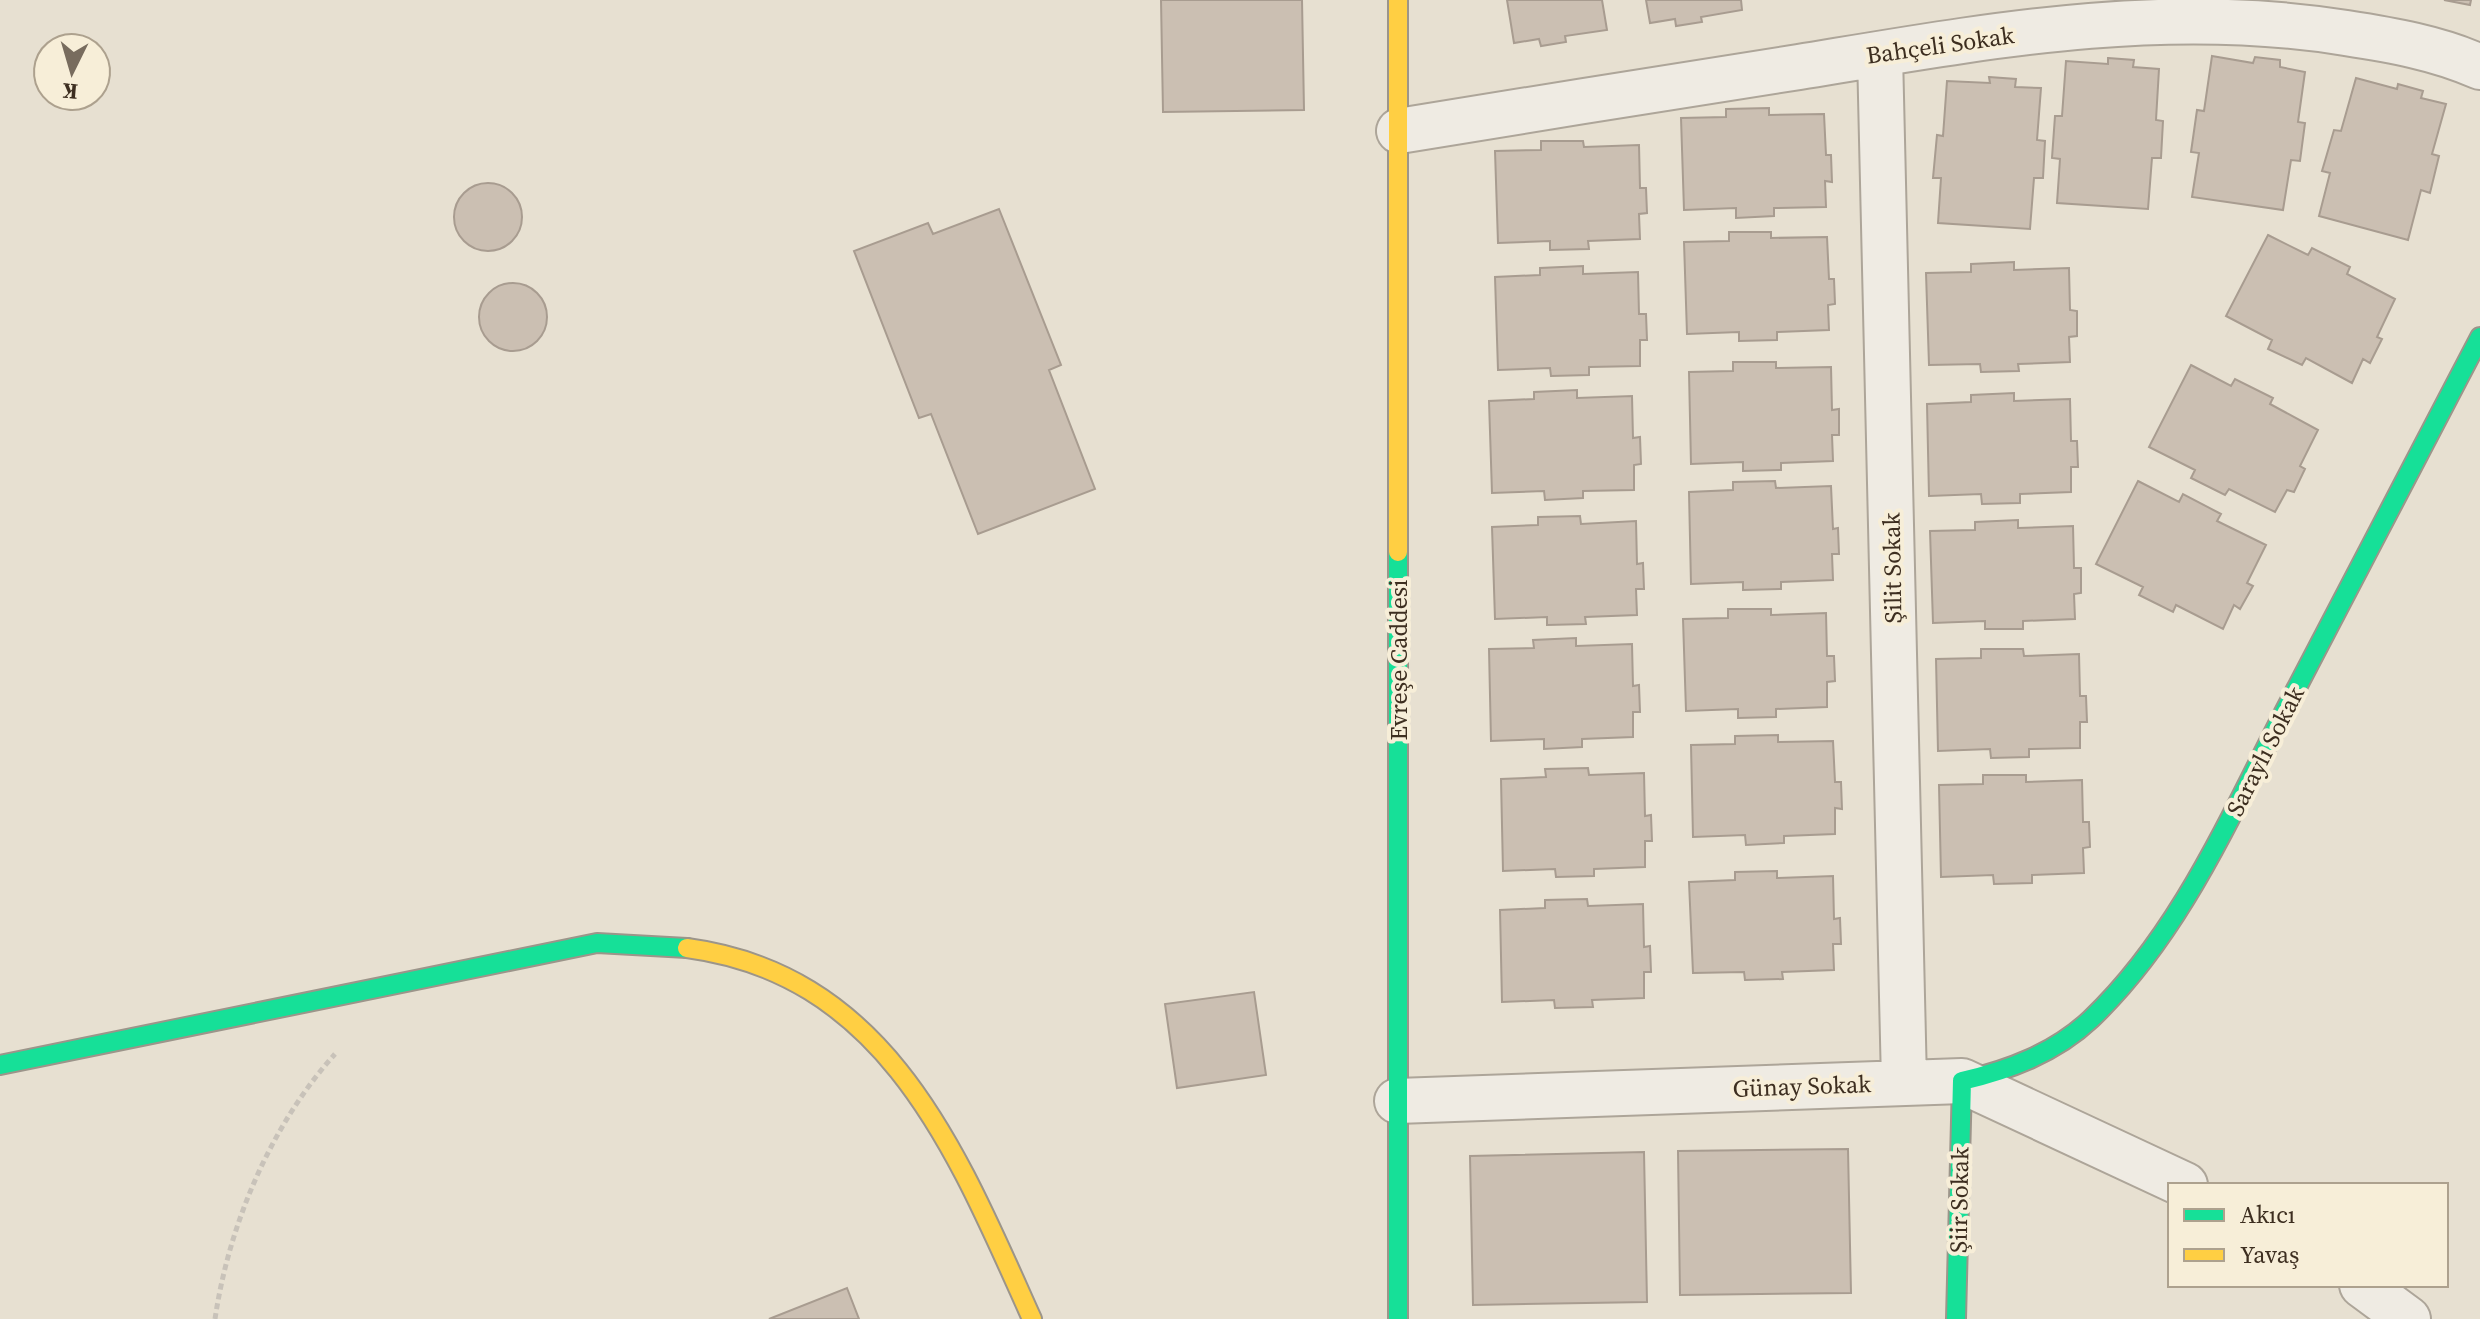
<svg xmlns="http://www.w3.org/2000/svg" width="2480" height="1319" viewBox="0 0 2480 1319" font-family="'Source Serif 4',serif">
	<rect width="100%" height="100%" fill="#e7e0d1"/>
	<!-- building -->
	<path fill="#cbbfb2" stroke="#a89c90" stroke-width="2" d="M1161 0H1302L1304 110 1163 112Z
		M1507 0H1602L1607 30 1565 36 1566 42 1541 46 1539 39 1514 43Z
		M1646 0H1741L1742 10 1701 17 1702 22 1676 26 1675 19 1650 23Z
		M2444 0H2471L2470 5Z
		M2212 56 2253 63 2255 57 2280 60V67L2305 72 2298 122 2305 123 2300 161 2291 160 2283 210 2192 197 2199 153 2191 152 2197 110 2204 111Z
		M2108 58 2134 60 2133 67 2159 69 2156 120 2163 121 2161 158H2152L2148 209 2057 203 2060 159 2052 158 2055 116H2062L2066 61 2108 64Z
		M1989 77 2016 79 2015 87 2041 88 2037 140 2045 141 2043 178H2034L2030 229 1938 223 1941 178H1933L1937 135 1943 136 1947 81 1990 83Z
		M2356 78 2397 89 2398 84 2423 91 2421 98 2446 104 2432 154 2439 156 2430 193 2421 190 2408 240 2319 216 2330 173 2322 171 2334 130 2341 131Z
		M1769 108V115L1824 114 1826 155H1831L1832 182 1825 181 1826 207 1774 208V216L1736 218V208L1684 210 1681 118 1726 117V109Z
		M1541 141H1583L1584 147 1639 145 1640 188H1646L1647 213 1639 214 1640 239 1588 241 1589 249 1550 250V241L1498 243 1495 151 1541 150Z
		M454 217a34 34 0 1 1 68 0a34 34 0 1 1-68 0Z
		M999 209 1061 365 1049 370 1095 489 978 534 931 414 919 418 854 251 928 223 933 234Z
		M1729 232H1771V238L1827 237 1829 279H1834L1835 304 1828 305 1829 330 1777 332V340L1739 341V332L1687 334 1684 242 1729 241Z
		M2268 235 2308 255 2312 248 2350 267 2347 274 2395 299 2377 337 2382 339 2370 363 2363 359 2352 383 2306 358 2302 365 2268 349 2272 340 2226 316Z
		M2014 262V270L2069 268 2070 310 2077 311V336L2069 337 2070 362 2018 364 2019 371 1981 372 1980 364 1929 365 1926 273 1971 272V264Z
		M1583 266V274L1638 272 1639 314H1646L1647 340H1640V366L1589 367V375L1551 376 1550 368 1498 370 1495 277 1540 275V268Z
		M479 317a34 34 0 1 1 68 0a34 34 0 1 1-68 0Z
		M1733 362H1776V368L1831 367 1832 410 1839 409V435H1832L1833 461 1781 463V470L1743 471V462L1691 464 1689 372 1733 371Z
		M2191 365 2231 386 2235 379 2273 398 2270 404 2318 430 2300 466 2305 469 2294 492 2287 490 2275 512 2229 489 2225 495 2191 478 2195 470 2149 447Z
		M1577 390V398L1632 396 1633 438 1640 437 1641 464 1634 465V490L1583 491V498L1545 500 1544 491 1492 493 1489 401 1534 399V392Z
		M2014 393V401L2070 399 2071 441H2077L2078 467H2071V492L2020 494V503L1982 504 1981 494 1929 496 1927 404 1971 402V395Z
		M1775 481 1776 488 1831 486 1833 529 1838 528 1839 554H1832L1833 580 1781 582V589L1743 590V582L1691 584 1689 492 1733 490V482Z
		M2138 481 2179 502 2183 494 2221 514 2217 521 2266 545 2247 583 2253 586 2240 609 2234 605 2223 629 2176 605 2173 612 2139 595 2143 587 2096 564Z
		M1580 516 1581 524 1636 521 1637 564 1643 563 1644 589H1636L1637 615 1585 617 1586 624 1547 625V617L1495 619 1492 527 1538 525V517Z
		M2018 520V528L2073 526 2074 568H2081V593L2074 594 2075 619 2023 621V629H1985V621L1933 623 1930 531 1975 530V522Z
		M1728 609H1771V615L1826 613 1827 656H1834L1835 681 1827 682V707L1776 709V717L1738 718V709L1686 711 1683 619 1728 618Z
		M1576 638V646L1632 644 1633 686 1639 685 1640 712H1633V737L1582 739V747L1544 749V739L1491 741 1489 649 1534 648 1533 640Z
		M1981 649H2023L2024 656 2079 654 2080 696H2086L2087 722H2080V748L2029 749V757L1991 758 1990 749 1938 751 1936 659 1981 658Z
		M1778 735V742L1833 741 1835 782H1841L1842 809 1835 808V834L1784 836V843L1746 845 1745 835 1693 837 1691 745 1735 744V736Z
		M1588 768 1589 775 1644 773 1645 816 1651 815 1652 841H1645V867L1594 869V876L1556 877 1555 869 1503 871 1501 779 1546 777 1545 769Z
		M1983 775H2026V782L2082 780 2083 822H2089L2090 847 2083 848 2084 873 2032 875V883L1994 884 1993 875 1941 877 1939 785 1983 784Z
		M1777 871V878L1833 876 1834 919 1840 918 1841 944H1833L1834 970 1782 972 1783 979 1745 980 1744 972 1693 973 1689 882 1735 880V872Z
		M1587 899 1588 906 1643 904 1644 947 1650 946 1651 972H1644V998L1592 1000 1593 1007 1555 1008 1554 1000 1502 1002 1500 910 1545 908V900Z
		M1254 992 1266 1075 1177 1088 1165 1004Z
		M1848 1149 1851 1293 1680 1295 1678 1151Z
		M1644 1152 1647 1302 1473 1305 1470 1156Z
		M847 1288 859 1319H769Z"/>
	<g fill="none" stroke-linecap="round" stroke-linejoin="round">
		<!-- street casing -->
		<g stroke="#ada599" stroke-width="48">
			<path id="street" d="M1880 54 1904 1082
				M1399 131C1532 109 1666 88 1799 67 1982 37 2160 3 2346 33 2391 40 2438 48 2480 67
				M1397 1101 1962 1081 2185 1185
				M2362 1285 2408 1319"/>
		</g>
		<!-- fast casing -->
		<g stroke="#9c958a" stroke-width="22">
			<path id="fast" d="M1398 552V1319
				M0 1065 597 943 687 948
				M1956 1319 1962 1081C2009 1070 2055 1053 2091 1019 2178 936 2227 823 2281 718 2347 591 2414 464 2480 337"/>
		</g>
		<!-- slow casing -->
		<g stroke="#9c958a" stroke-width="22">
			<path id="slow" d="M1398 0V552
				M687 948C889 975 958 1155 1032 1319"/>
		</g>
		<!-- path -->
		<path stroke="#c8c2b9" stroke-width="5" stroke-dasharray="6 4" stroke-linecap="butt" d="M215 1319C229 1224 271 1125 335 1054"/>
		<!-- street -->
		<use href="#street" stroke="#efebe3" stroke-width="44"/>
		<!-- fast -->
		<use href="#fast" stroke="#16e098" stroke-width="18"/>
		<!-- slow -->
		<use href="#slow" stroke="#ffcf43" stroke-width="18"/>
	</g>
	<g text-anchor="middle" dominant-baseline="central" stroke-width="8" stroke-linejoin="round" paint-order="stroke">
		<!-- street labels -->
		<g font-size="24" fill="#3d2e20" stroke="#f7eed8">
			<text transform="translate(1940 45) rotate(-8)">Bahçeli Sokak</text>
			<text transform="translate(1892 568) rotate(-91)">Şilit Sokak</text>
			<text transform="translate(1398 660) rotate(-90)">Evreşe Caddesi</text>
			<text transform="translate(2265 751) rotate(-63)">Saraylı Sokak</text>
			<text transform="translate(1802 1086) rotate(-2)">Günay Sokak</text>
			<text transform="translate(1959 1200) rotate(-89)">Şiir Sokak</text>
		</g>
	</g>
	<!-- legend -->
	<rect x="2168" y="1183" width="280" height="104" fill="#f7eed8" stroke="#ada18e" stroke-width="2"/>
	<rect x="2184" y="1209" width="40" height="12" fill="#16e098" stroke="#ada18e" stroke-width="2"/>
	<text x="2240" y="1223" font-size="24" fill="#3d2e20">Akıcı</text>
	<rect x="2184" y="1249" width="40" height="12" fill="#ffcf43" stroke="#ada18e" stroke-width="2"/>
	<text x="2240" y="1263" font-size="24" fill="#3d2e20">Yavaş</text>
	<!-- north arrow -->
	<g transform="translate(72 72) rotate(185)"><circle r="38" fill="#f7eed8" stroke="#ada18e" stroke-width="2"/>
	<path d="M0-6L14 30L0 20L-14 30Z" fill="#786c5e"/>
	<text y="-12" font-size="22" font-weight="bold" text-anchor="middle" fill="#3d2e20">K</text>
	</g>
</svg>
